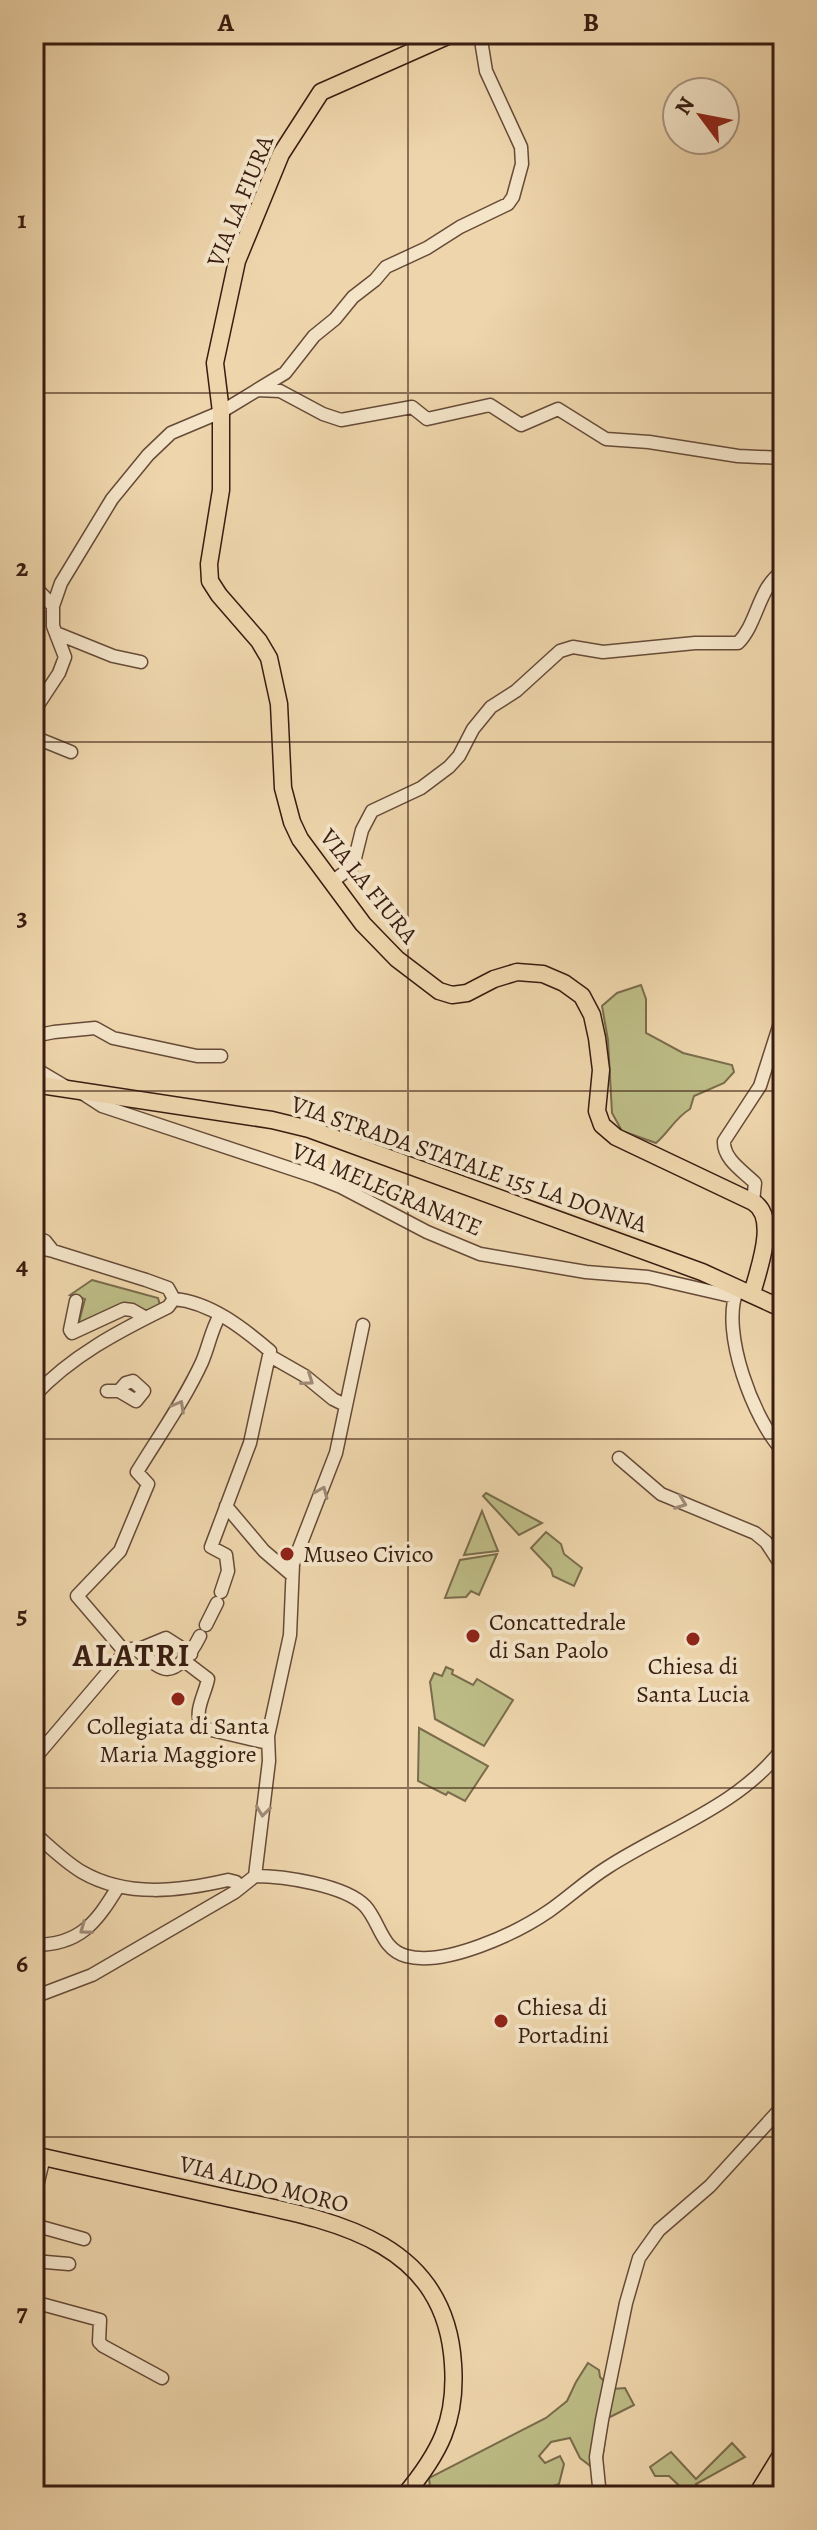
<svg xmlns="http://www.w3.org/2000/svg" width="817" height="2530" viewBox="0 0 817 2530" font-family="Alegreya,serif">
	<rect width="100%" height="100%" fill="#eed5ab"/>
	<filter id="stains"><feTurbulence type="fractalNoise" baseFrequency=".0025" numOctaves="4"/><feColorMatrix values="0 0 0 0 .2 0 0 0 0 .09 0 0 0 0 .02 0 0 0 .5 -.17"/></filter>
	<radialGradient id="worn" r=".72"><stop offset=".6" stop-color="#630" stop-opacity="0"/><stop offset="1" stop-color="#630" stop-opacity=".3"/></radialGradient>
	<!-- green -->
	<path fill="#bdbc86" stroke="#7a6c4c" stroke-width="2" d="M641 985 646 999V1033L683 1053 732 1065 734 1072 724 1083 694 1096 690 1109C675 1118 669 1132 656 1143L622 1131 612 1113 608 1040 602 1006 617 993Z
		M92 1280 158 1298 160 1305 146 1314 122 1312 75 1337 85 1299 70 1295Z
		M486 1493 542 1523 519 1535 483 1496Z
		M482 1511 498 1551 464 1555Z
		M546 1532 561 1544 564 1554 582 1568 574 1586 553 1576 551 1569 531 1548Z
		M497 1554 479 1595 471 1591 466 1597 445 1598 460 1560Z
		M446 1667 453 1670 452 1674 473 1685 477 1679 513 1700 484 1746 435 1719 430 1682 434 1673 442 1676Z
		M419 1728 488 1766 465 1801 448 1792 446 1795 418 1781Z
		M588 2363 599 2370 600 2377 612 2389 625 2388 634 2405 608 2418 602 2461 593 2468 580 2458 570 2438 551 2442 539 2456 545 2463 560 2456 564 2464 559 2484 527 2496H431L429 2478 546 2418 567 2401 576 2382Z
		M732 2443 745 2457 696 2484 707 2496H690L669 2476H655L650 2467 671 2452 696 2479Z"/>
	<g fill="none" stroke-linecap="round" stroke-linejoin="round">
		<!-- minor casing -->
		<g stroke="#664b38" stroke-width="15">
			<path id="minor" d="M257 390 280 391 323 414 341 420 412 407 427 419 490 405 521 425 558 409 606 439 649 442 738 456 783 458
				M34 586 53 606
				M56 633 113 656 141 662
				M34 711 59 673 65 657 53 626V606L61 583 112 499 148 455 171 433 221 412 285 373 314 336 335 319 353 297 375 280 386 267 427 248 460 227 508 204 513 197 522 164 521 147 486 71 480 34
				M34 737 71 752
				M333 881 353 866 362 830 372 811 421 788 449 767 459 756 473 729 491 707 516 691 560 651 573 647 603 652 695 643H738C758 623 758 587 783 571
				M34 1036 54 1032 95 1028 113 1038 197 1056H221
				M34 1068 66 1087
				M82 1093 102 1106 316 1177 341 1187 427 1232 480 1254 586 1272 648 1277 735 1297
				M753 1202 755 1183C743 1171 723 1159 724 1141L760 1086 783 1014
				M766 1223 783 1219
				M34 1237 45 1241 53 1251
				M34 1247 53 1251 146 1280 168 1288 174 1299 168 1307C119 1331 71 1356 34 1396
				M737 1291C720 1331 754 1421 783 1451
				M174 1299C210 1302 243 1328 270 1351L250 1443 211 1547 226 1555 228 1571 221 1592
				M76 1301 70 1330 72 1333 124 1309 132 1310 146 1318
				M270 1356 305 1376 333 1399 345 1405
				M107 1391H119L136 1401 144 1391 133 1381 126 1383 119 1391
				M619 1458 661 1494 755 1533 766 1542 783 1568
				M226 1506 264 1551 292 1575
				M206 1625 217 1603
				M131 1649 137 1650 166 1638 191 1654
				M137 1650C144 1655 158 1669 167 1669 182 1668 194 1648 200 1636
				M125 1652 77 1596 120 1551 148 1484 137 1472C159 1436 184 1401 202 1362 209 1346 211 1330 220 1315
				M183 1660 208 1679C205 1695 192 1713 203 1728L268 1743
				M34 1759 125 1652
				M34 1833C49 1846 65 1862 82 1872 127 1898 180 1891 228 1880L236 1882 238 1889
				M255 1876 269 1761 268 1736 290 1635 293 1564 336 1453 363 1325
				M34 1945C80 1945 96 1923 118 1887
				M34 1997 92 1975 235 1892 255 1876C283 1876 345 1885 365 1906 380 1922 381 1949 406 1956 445 1967 517 1933 549 1911 569 1897 587 1880 608 1867 667 1829 739 1806 783 1748
				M34 2198 44 2157
				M34 2225 84 2239
				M34 2261 69 2264
				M34 2302 100 2320 99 2342 103 2346 162 2378
				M600 2496 596 2457 602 2420 626 2303 639 2258 659 2230 710 2186 783 2106"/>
		</g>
		<!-- major casing -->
		<g stroke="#381d11" stroke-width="19">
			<path id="major" d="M452 34 321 92 281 154 237 261 215 363 221 412V490L209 564 210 581 219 595 259 641 269 658 279 704 283 788 292 822 300 839 363 924 397 959 439 991 452 995 467 993 494 979 517 972 543 974 564 983 582 996 592 1015 597 1038 601 1070 597 1111 602 1125 616 1137 753 1202C779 1217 758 1270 752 1294
				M34 1084 272 1120 309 1129 702 1272 783 1309
				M34 2155C95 2169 157 2182 218 2196 321 2219 445 2233 453 2364 457 2420 440 2453 404 2496
				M756 2496 783 2452"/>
		</g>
		<!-- minor -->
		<use href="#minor" stroke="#f4e4c8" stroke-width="12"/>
		<!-- major -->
		<use href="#major" stroke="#eed5ab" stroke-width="16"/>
	</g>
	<!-- one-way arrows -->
	<defs><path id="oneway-chevron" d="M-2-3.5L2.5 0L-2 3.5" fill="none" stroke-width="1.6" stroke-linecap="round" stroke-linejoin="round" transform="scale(2)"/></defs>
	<g stroke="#9f8a76">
		<use href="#oneway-chevron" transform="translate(308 1380) rotate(35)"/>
		<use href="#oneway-chevron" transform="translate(179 1406) rotate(-61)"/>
		<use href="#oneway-chevron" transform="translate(322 1492) rotate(-67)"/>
		<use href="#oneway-chevron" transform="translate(681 1503) rotate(21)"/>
		<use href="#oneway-chevron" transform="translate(263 1811) rotate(97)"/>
		<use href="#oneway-chevron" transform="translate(85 1929) rotate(144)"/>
	</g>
	<!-- grid -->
	<path fill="none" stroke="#381d11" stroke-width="2" stroke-opacity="0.55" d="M408 34V2496M34 393H783M34 742H783M34 1091H783M34 1439H783M34 1788H783M34 2137H783"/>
	<!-- markers -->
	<g fill="#8f2418" stroke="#f4e4c8" stroke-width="3">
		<circle cx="287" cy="1554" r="8"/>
		<circle cx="473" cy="1636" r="8"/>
		<circle cx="693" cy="1639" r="8"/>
		<circle cx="178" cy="1699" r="8"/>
		<circle cx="501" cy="2021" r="8"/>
	</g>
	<g text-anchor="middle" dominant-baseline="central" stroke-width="8" stroke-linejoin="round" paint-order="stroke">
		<!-- street labels -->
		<g font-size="24" fill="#381d11" stroke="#f4e4c8">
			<text transform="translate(240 201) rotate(-68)">VIA LA FIURA</text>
			<text transform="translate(369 886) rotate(51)">VIA LA FIURA</text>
			<text transform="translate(469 1164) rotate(19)">VIA STRADA STATALE 155 LA DONNA</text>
			<text transform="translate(387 1189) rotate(23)">VIA MELEGRANATE</text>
			<text transform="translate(264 2184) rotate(14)">VIA ALDO MORO</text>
		</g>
		<!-- poi labels -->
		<g font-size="24" fill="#381d11" stroke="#f4e4c8" text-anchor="start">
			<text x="303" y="1554">Museo Civico</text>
			<text x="489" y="1622">Concattedrale<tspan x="489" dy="28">di San Paolo</tspan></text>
			<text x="693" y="1666" text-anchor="middle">Chiesa di<tspan x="693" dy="28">Santa Lucia</tspan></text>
			<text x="178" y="1726" text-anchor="middle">Collegiata di Santa<tspan x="178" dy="28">Maria Maggiore</tspan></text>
			<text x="517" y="2007">Chiesa di<tspan x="517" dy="28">Portadini</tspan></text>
		</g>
		<!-- district labels -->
		<g font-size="32" font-weight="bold" letter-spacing="2" fill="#381d11" stroke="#f4e4c8">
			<text x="132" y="1655">ALATRI</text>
		</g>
	</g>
	<!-- margin -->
	<rect width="817" height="2530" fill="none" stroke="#eed5ab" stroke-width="88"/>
	<!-- north arrow -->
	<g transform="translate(701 116) rotate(302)"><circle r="38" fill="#f4e4c8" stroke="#a9947f" stroke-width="2"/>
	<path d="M0-6L14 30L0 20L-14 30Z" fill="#8f2418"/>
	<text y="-12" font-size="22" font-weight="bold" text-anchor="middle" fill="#381d11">N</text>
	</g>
	<rect x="44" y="44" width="729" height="2442" fill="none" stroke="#381d11" stroke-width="3"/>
	<g font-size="26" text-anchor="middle" font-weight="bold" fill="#381d11">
		<text x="226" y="31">A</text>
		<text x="591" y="31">B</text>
		<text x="22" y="228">1</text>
		<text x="22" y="576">2</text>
		<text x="22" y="925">3</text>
		<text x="22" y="1274">4</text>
		<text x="22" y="1623">5</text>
		<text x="22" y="1972">6</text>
		<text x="22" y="2321">7</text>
	</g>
	<rect width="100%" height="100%" filter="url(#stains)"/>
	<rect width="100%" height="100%" fill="url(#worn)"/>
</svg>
